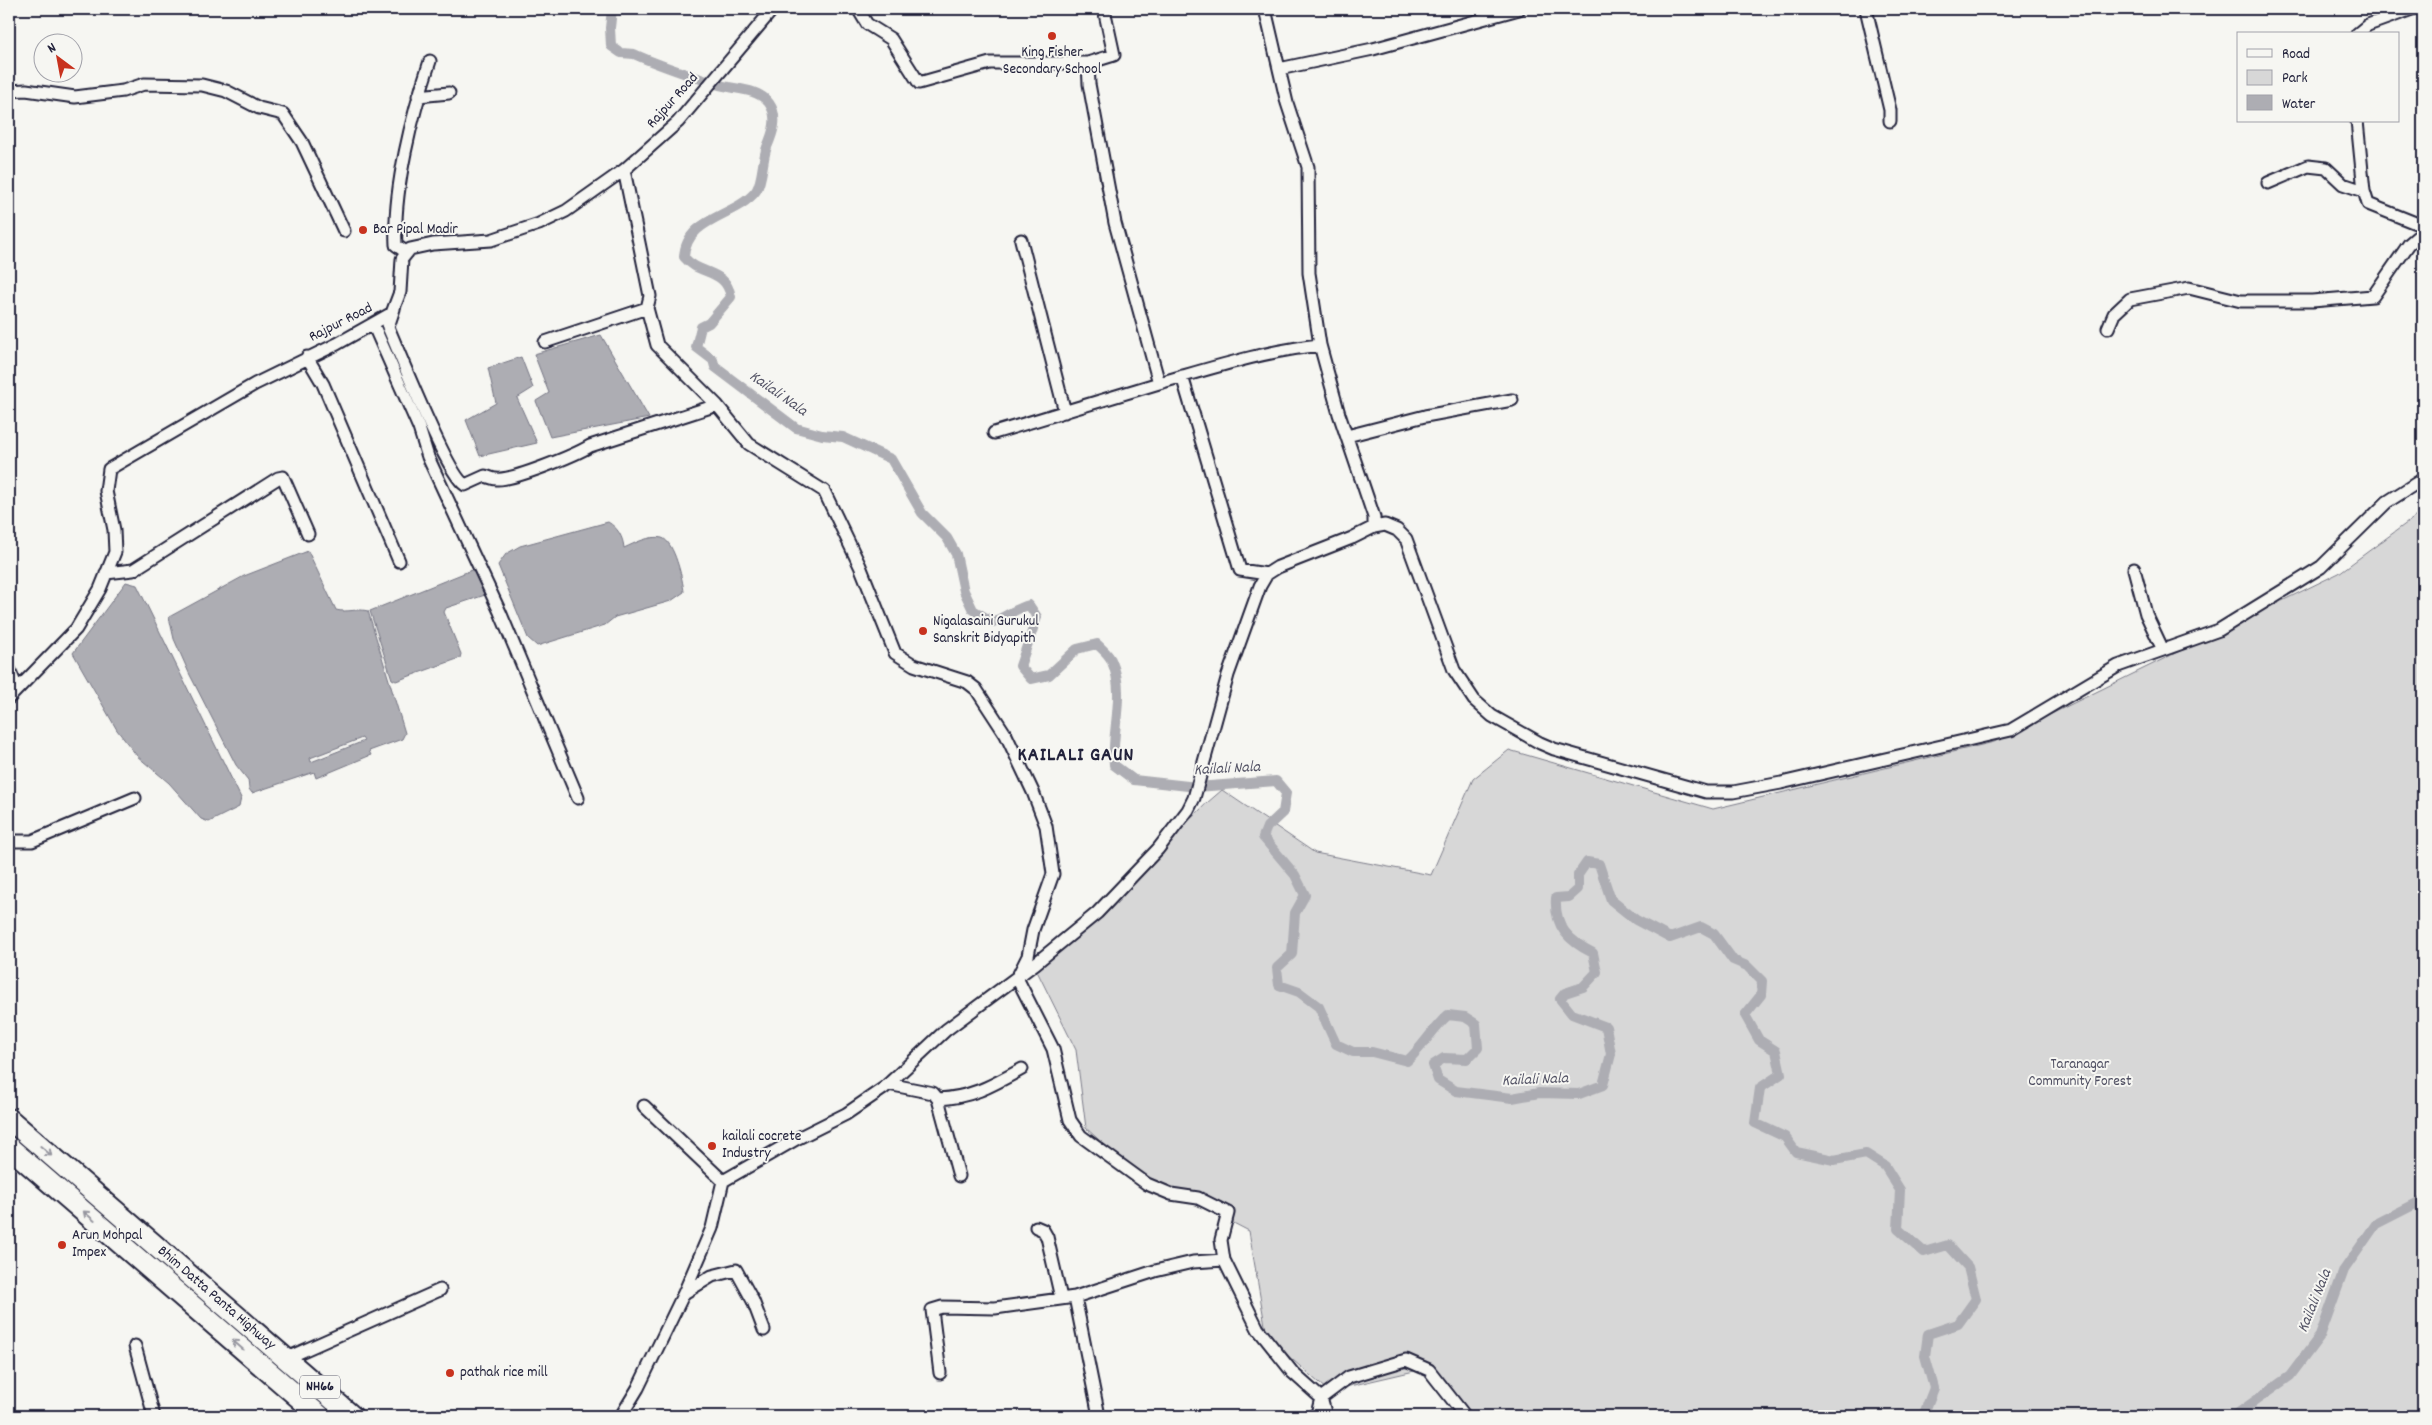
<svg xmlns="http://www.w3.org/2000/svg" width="2432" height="1425" viewBox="0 0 2432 1425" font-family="Dekko,sans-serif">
	<rect width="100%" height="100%" fill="#f6f6f2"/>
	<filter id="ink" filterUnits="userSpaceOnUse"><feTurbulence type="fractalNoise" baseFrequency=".02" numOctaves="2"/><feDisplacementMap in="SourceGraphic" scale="10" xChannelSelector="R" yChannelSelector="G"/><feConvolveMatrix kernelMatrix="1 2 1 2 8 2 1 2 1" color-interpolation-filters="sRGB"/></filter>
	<g filter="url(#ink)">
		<!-- green -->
		<path fill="#d7d7d7" stroke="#7c7c89" d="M2423 511V1416H1467L1423 1369 1328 1391 1267 1337 1249 1231 1133 1171 1086 1128 1076 1050 1035 967C1057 950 1081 935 1101 916 1145 877 1177 826 1222 790L1315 853 1431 875 1473 779 1509 750 1713 809 1994 742 2339 573Z"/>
		<!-- water -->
		<path fill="#adadb3" stroke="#757583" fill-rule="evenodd" d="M601 335 649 418 550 437 536 401 549 393 534 354Z
			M521 357 533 388 517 398 537 443 480 456 466 420 496 403 488 368Z
			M608 522C618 528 623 537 624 548 635 543 650 535 662 538 674 541 683 580 684 592L671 601 615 617 605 625 537 646 528 638 498 565 506 554 520 546Z
			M308 551 336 610C347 613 357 608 368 611L405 733 402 739 369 751 371 755 316 778 314 772 252 793 249 789 248 780 236 765 189 673 174 639 169 617 244 576ZM362 738 364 741 311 762 310 758Z
			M474 569 485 595 446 608 444 612 461 654 460 658 396 681 392 679 370 611Z
			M126 582 137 585 241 798 239 807 209 822 201 819 169 783 137 756 117 730 73 653Z"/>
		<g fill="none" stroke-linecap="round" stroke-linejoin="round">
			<!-- canal -->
			<path stroke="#adadb3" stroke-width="10" d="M612 9 610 28 611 46 621 53 634 54C660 66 689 75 716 84 733 90 757 87 769 103 779 117 773 133 767 147 762 160 763 181 756 191 736 217 686 217 684 257 699 276 726 268 731 297L709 323 701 327 696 347 713 360 715 367 796 428 822 435 843 437 891 459 922 513 947 538 956 554 964 591 973 610 993 622C1006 617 1016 608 1029 605L1037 617 1020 666 1031 679 1049 675 1077 649 1097 644C1102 649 1110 655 1112 662 1126 694 1111 731 1114 765L1134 780 1197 787 1276 781 1286 793 1283 812 1267 827 1263 837 1295 875 1305 895 1295 913 1292 954 1277 968 1279 985 1299 992 1319 1007 1336 1044 1353 1052H1372L1407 1061C1423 1047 1432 1029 1448 1015L1465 1017 1476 1024 1478 1048 1467 1059 1444 1058 1433 1065 1438 1080 1456 1091 1512 1098 1539 1093 1579 1094 1603 1085 1611 1054 1606 1027 1572 1014 1560 999 1565 993 1583 987 1597 972 1593 953C1569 941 1554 927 1556 898L1569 897 1578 889V875L1587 862 1599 864 1611 900 1636 920 1670 938 1701 927 1714 934 1733 960 1747 966 1762 981 1761 995 1745 1015 1759 1040 1776 1051 1781 1074 1760 1088 1755 1123 1785 1137 1796 1152 1834 1160 1866 1154 1885 1166 1900 1190 1898 1229 1924 1252 1948 1245 1968 1267 1976 1299 1958 1324 1928 1334 1925 1356 1934 1388 1923 1416
				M2234 1416 2290 1376 2320 1336 2344 1270 2376 1224 2423 1200"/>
			<!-- street casing -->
			<g stroke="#22223b" stroke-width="15">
				<path id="street" d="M858 9 867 24 891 39 919 83 990 63H1088
					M1104 9 1114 55 1088 63 1089 84 1115 223 1159 383C1212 368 1264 351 1320 345
					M1265 9 1287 103 1308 167 1309 273 1320 345 1339 414 1374 517V527
					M1866 9 1890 110V121
					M2357 34 2368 25 2412 9
					M1279 69 1373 49 1519 9
					M9 91 26 90 75 97 123 91 144 84 202 85 226 91 259 108 283 114 302 142 344 231
					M418 96 449 93
					M2357 121 2364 191 2368 204 2423 226
					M624 170 650 296 647 308 657 345 717 405 749 444 824 491 860 566 895 653 914 665 967 682 976 689 1006 735 1033 792 1046 826 1053 874 1033 930 1028 956 1017 978 1053 1049 1070 1120 1081 1136 1147 1184 1171 1194 1198 1198 1228 1213 1221 1240 1224 1260 1258 1329 1293 1373 1321 1398 1326 1416
					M2268 183 2308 166 2326 168 2343 184 2364 191
					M1021 240 1065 412
					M407 253 396 245C393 189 412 115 430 61
					M394 309 388 327C400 354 447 475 465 485L485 476C489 477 493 479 496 479 512 481 575 455 590 446L717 405
					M373 324 419 428 428 457 500 612 578 798
					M2108 328 2114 314 2130 299 2189 288 2241 301H2312L2373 296 2409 244 2423 232
					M545 342 647 308
					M307 357 323 384 399 561
					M1182 376 1240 570 1267 574
					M994 433 1159 383
					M1347 436 1425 416 1512 400
					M2134 569 2146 614 2163 650
					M106 573 133 570 278 478 283 477 308 534
					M9 669 17 688
					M9 698 76 629 100 589 115 552 114 530 106 491 109 469 255 384 337 344 392 313 400 292 402 259 410 249 433 244 491 240 539 224 566 211 624 170 678 122 773 9
					M9 839 14 841H32L135 798
					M888 1084 933 1093 938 1099 959 1176
					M938 1099C973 1097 991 1086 1022 1069
					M644 1106 723 1181
					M1036 1227 1043 1230 1047 1237 1061 1298
					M684 1293 712 1276 736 1270 753 1301 764 1330
					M1075 1297 1099 1416
					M135 1346 154 1416
					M287 1358 440 1290
					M940 1373 932 1310 942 1307 995 1308 1075 1297 1155 1271 1193 1262 1224 1260
					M621 1416 638 1388 684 1293 712 1228 723 1181 798 1138 846 1114 884 1088 946 1030 1036 963 1097 913 1158 849 1188 810 1194 798 1228 675 1260 586 1267 574 1278 567 1352 538 1374 527 1385 525 1397 530 1406 539 1454 670 1474 700 1492 716 1540 743 1554 749 1706 792H1733L1781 783 2011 730 2118 666 2219 630 2321 567 2387 502 2423 479
					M1313 1416 1317 1414 1321 1398 1349 1377 1406 1360 1429 1370 1465 1416"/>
			</g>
			<!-- highway casing -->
			<g stroke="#22223b" stroke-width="24">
				<g id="highway">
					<path id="s1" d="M9 1119 352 1416"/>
					<path d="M9 1147 320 1416"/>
				</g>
			</g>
			<!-- street -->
			<use href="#street" stroke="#f6f6f2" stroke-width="11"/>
			<!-- highway -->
			<use href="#highway" stroke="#f6f6f2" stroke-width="20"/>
		</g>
		<!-- one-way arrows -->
		<defs><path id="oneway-shaft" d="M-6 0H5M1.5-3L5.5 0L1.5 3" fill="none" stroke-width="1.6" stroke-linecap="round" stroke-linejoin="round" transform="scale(1.25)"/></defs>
		<g stroke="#9797a0">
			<use href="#oneway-shaft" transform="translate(46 1151) rotate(41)"/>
			<use href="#oneway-shaft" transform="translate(89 1216) rotate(-139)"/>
			<use href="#oneway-shaft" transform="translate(238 1345) rotate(-139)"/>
		</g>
	</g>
	<!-- markers -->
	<g fill="#c8321e" stroke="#f6f6f2" stroke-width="2">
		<circle cx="1052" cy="36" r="5"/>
		<circle cx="363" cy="230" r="5"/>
		<circle cx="923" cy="631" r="5"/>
		<circle cx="712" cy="1146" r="5"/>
		<circle cx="62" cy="1245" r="5"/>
		<circle cx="450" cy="1373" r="5"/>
	</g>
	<g text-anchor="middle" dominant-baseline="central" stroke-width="4" stroke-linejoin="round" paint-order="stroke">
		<!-- shield labels -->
		<rect fill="#f6f6f2" stroke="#626272" stroke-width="1" x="300" y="1375.5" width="40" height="23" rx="4"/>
		<g font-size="14" font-weight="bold" fill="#22223b">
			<text x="320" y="1387">NH66</text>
		</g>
		<!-- poi labels -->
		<g font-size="15" fill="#22223b" stroke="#f6f6f2" text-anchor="start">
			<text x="1052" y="53" text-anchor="middle">King Fisher<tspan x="1052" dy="17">Secondary School</tspan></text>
			<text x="373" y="230">Bar Pipal Madir</text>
			<text x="933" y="622">Nigalasaini Gurukul<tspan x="933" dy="17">Sanskrit Bidyapith</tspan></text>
			<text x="722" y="1137">kailali cocrete<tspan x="722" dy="17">Industry</tspan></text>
			<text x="72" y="1236">Arun Mohpal<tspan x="72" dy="17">Impex</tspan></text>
			<text x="460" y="1373">pathak rice mill</text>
		</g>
		<!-- street labels -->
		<g font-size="15" fill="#22223b" stroke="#f6f6f2">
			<text transform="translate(673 101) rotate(-48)">Rajpur Road</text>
			<text transform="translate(341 323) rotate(-27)">Rajpur Road</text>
			<text stroke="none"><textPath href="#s1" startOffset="274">Bhim Datta Panta Highway</textPath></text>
		</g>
		<!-- park labels -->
		<g font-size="15" fill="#4f4f62" stroke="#f6f6f2">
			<text x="2080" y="1065">Taranagar<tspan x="2080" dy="17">Community Forest</tspan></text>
		</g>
		<!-- water labels -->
		<g font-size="16" font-style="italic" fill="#535365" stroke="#f6f6f2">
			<text transform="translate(778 394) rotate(35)">Kailali Nala</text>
			<text transform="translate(1227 769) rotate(-3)">Kailali Nala</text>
			<text transform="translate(1535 1080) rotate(-2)">Kailali Nala</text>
			<text transform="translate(2315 1301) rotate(-68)">Kailali Nala</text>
		</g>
		<!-- district labels -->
		<g font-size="20" font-weight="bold" letter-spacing="1" fill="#22223b" stroke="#f6f6f2">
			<text x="1076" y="756">KAILALI GAUN</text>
		</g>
	</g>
	<!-- margin -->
	<rect width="2432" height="1425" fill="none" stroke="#f6f6f2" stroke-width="30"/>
	<rect x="15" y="15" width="2402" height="1395" fill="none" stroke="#22223b" stroke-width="2" filter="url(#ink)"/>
	<!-- legend -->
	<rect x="2237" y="32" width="162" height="90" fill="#f6f6f2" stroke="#a1a1a9"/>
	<rect x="2247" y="49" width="25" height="8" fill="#f6f6f2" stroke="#a1a1a9"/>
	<text x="2282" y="58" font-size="15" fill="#22223b">Road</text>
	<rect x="2247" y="70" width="25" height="15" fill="#d7d7d7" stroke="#a1a1a9"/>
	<text x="2282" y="82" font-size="15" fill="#22223b">Park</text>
	<rect x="2247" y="95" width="25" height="15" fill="#adadb3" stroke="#a1a1a9"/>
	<text x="2282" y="108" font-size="15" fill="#22223b">Water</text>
	<!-- north arrow -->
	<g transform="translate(58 58) rotate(328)"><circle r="24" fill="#f6f6f2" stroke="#a1a1a9"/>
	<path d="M0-4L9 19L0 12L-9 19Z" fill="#c8321e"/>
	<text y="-8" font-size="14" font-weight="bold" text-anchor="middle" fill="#22223b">N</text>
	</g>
</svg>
